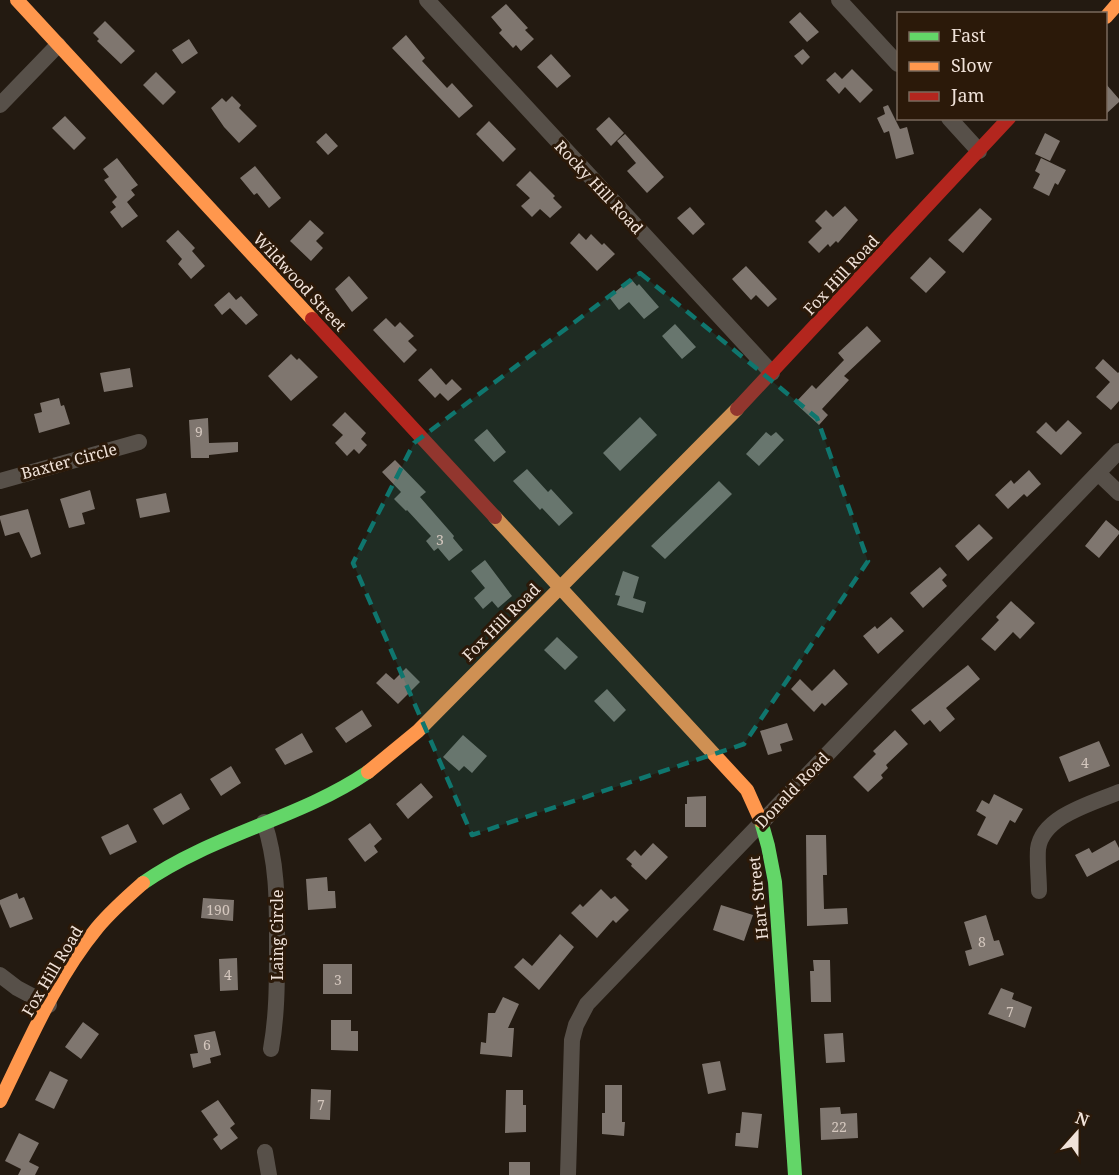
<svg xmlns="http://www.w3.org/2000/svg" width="1119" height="1175" viewBox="0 0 1119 1175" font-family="'Noto Serif',serif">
	<rect width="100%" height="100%" fill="#231a11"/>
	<!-- building -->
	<path fill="#7f766f" d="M506 4 528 28 525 30 534 39 521 51 516 45 513 48 499 33 502 30 491 17Z
		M800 12 819 32 807 42 789 22Z
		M105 21 135 51 121 64 97 41 99 39 93 33Z
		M406 35 425 58 422 61 447 88 452 83 473 106 459 118 392 48Z
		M189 39 198 53 182 64 172 50Z
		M803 49 810 57 802 65 794 56Z
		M551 54 571 76 557 88 537 67Z
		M852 69 873 90 860 103 845 87 839 94 826 80 835 72 842 79Z
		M156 72 176 92 163 105 143 85Z
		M1106 84 1119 99V102L1106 114Z
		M232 96 241 105 239 108 257 126 239 143 224 127 211 108 222 98 226 102Z
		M888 105 900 129 907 127 914 154 896 159 889 131 884 133 877 118 885 114 883 107Z
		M65 116 86 138 74 150 52 128Z
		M609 117 624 133 611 146 596 129Z
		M489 121 516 149 503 162 476 134Z
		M326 133 338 146 328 155 316 142Z
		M1045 133 1060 141 1050 161 1035 154Z
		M625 134 664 177 647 193 627 171 636 163 617 141Z
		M117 158 138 185 131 190 135 195 127 202 138 216 122 228 110 212 116 207 112 202 117 197 104 180 109 177 103 169Z
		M1041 158 1066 170 1058 185 1055 183 1049 196 1033 188 1040 174 1035 171Z
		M255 166 281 198 269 208 257 193 254 195 240 178Z
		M530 171 555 196 553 198 562 207 550 218 540 209 532 217 521 206 530 198 516 185Z
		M845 206 858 220 838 243 836 241 830 247 828 244 819 253 808 242 822 228 815 221 826 210 833 217Z
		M690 207 705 224 693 235 677 218Z
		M980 208 992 219 963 253 948 240Z
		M310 220 324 233 316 241 323 248 311 261 290 241Z
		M178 230 195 248 192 251 205 266 191 279 178 264 182 259 166 241Z
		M579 233 586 240 591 234 602 245 604 243 615 254 597 271 570 243Z
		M930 257 946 272 926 293 910 278Z
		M746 266 777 299 768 307 756 295 751 300 732 279Z
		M349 276 368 298 352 312 335 289Z
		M631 279 637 286 639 284 659 307 644 319 629 302 619 310 609 297Z
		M229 292 236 300 241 296 258 315 246 325 230 308 222 315 214 305Z
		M386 318 395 327 400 322 414 336 408 341 417 350 404 363 373 330Z
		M675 324 696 347 682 359 662 336Z
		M867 326 881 341 844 376 849 380 822 409 828 415 819 425 795 403 812 385 816 389 844 360 838 353Z
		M291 354 297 360 299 358 318 377 291 401 268 376Z
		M1103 359 1118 373 1119 372V401L1111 410 1096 397 1110 382 1095 368Z
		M130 368 133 387 104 392 100 373Z
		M431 368 446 385 452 379 462 389 448 401 440 393 435 398 418 380Z
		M59 398 61 406 64 405 70 424 39 433 34 414 42 412 40 403Z
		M345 412 366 433 361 439 367 445 359 454 354 449 347 456 335 443 343 435 332 425Z
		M640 417 657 435 620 471 603 453Z
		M208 418 209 443 238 442V452L209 455V458H191L189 420Z
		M1068 420 1082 433 1061 455 1036 432 1046 422 1056 432Z
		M487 429 506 452 494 462 474 440Z
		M766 432 771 436 776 432 784 440 759 466 746 454Z
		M395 460 426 492 420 497 454 536 453 538 463 550 449 561 438 548 434 551 426 541 431 536 407 510 406 511 394 499 401 492 382 472Z
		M527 469 548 492 551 489 573 513 559 526 542 508 540 510 513 481Z
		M1029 470 1041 484 1027 497 1024 494 1008 509 995 495 1011 480 1014 484Z
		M719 481 732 494 665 559 651 546Z
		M90 490 95 509 82 513 85 524 69 528 60 499Z
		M166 493 170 512 140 518 136 499Z
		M28 509 41 554 31 558 19 532 5 536 0 519V516Z
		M1106 520 1119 531V534L1099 558 1085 546Z
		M979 524 993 538 968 561 955 546Z
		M485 560 512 596 498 608 492 601 483 609 474 598 485 588 471 571Z
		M940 567 947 575 942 580 947 586 923 608 910 593Z
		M623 571 639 577 633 598 646 602 643 613 617 605 620 596 615 595Z
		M1011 601 1035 623 1020 639 1013 632 995 651 981 639 999 620 996 617Z
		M891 617 904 631 878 654 863 636 875 626 877 629Z
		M557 637 578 657 565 670 544 650Z
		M968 665 980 679 946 708 955 719 940 732 930 720 924 725 911 710Z
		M406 668 420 682 398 704 376 683 386 673 394 680Z
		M834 669 848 684 825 706 822 703 814 712 791 689 800 679 812 691Z
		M607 689 626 710 614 722 594 701Z
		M362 710 372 726 346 743 335 728Z
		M787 723 793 740 780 744 782 751 768 755 760 731Z
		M895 730 908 744 886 765 888 768 881 775 883 778 868 792 853 777 876 754 873 751Z
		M302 733 313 752 285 765 275 749Z
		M463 735 487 756 472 773 464 766 459 771 443 757Z
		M1099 741 1110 766 1069 782 1059 757Z
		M231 766 241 783 221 796 210 779Z
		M421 783 433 797 408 819 396 804Z
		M181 793 190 809 163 825 153 809Z
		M994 794 1023 809 1015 823 1010 820 997 845 977 835 986 817 976 811 982 800 989 804Z
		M706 796V827H685V804H687V797Z
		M370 823 382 839 374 846 378 852 365 862 348 839Z
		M128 824 137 842 110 855 101 837Z
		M806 835H826L827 875H823L824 909 847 908 848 924 807 926Z
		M1115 840 1119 848V860L1087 877 1075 855 1089 848 1092 853Z
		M653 843 668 857 646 880 631 866 632 864 626 859 635 850 641 856Z
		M327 877 328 891H335L336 908 308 910 306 879Z
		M601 889 611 899 615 896 629 910 616 923 613 920 597 938 571 913 580 904 583 907Z
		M17 893 19 899 24 897 33 919 10 928 0 904V900Z
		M203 898 234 900 233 921 201 918Z
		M721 905 753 915 744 941 713 930Z
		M986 915 994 941 999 940 1004 955 969 966 965 951 972 949 964 922Z
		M560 934 574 947 539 990 514 967 523 958 532 966Z
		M237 958 238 990 220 991 219 959Z
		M813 960H830L831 1002H811L810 971H814Z
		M323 964H352V994H323Z
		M1001 988 1014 993 1012 999 1032 1007 1025 1028 988 1014Z
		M503 997 519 1004 508 1028H514L512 1057 480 1054 481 1042 486 1043 488 1013H495Z
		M331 1020H351V1031H358V1051L331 1050Z
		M83 1022 99 1034 81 1059 65 1047Z
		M215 1031 221 1055 210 1058 211 1063 193 1068 190 1054 198 1053 194 1035Z
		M843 1033 845 1062 826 1063 824 1034Z
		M720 1061 726 1090 708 1094 702 1064Z
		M50 1071 68 1080 54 1109 35 1100Z
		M605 1085H622V1122H625L624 1136 602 1134V1113H605Z
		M311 1089 331 1090 330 1120 310 1119Z
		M506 1090H523V1105H526V1132L505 1133Z
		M218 1100 235 1124 230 1128 238 1138 221 1150 213 1139 218 1135 201 1111Z
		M840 1107 841 1114 857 1113 858 1138 821 1140 820 1108Z
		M742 1112 762 1114 758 1148 735 1146 736 1133H740Z
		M19 1133 39 1143 29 1162 39 1167 35 1175H18L21 1169 5 1161Z
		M509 1162H530V1175H509Z"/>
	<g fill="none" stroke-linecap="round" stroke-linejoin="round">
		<!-- street -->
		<path stroke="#575049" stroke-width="16" d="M427 0 772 373
			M839 0 898 64
			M0 105 58 45
			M949 118 979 151
			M1098 473 1119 493
			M0 481 139 442
			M264 822C278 864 277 905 277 949 277 983 277 1016 271 1049
			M1039 891C1039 878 1037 863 1038 849 1042 816 1093 803 1119 792
			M0 975 17 988 49 1005
			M265 1152 269 1175
			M568 1175 572 1040 576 1025 587 1004 1119 451"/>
		<!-- fast -->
		<path stroke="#63d668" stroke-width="14" d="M761 821 768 846 775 882 795 1175
			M143 883C213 834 299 819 368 772"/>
		<!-- slow -->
		<path stroke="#ff974d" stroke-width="14" d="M17 0 312 319
			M1106 17 1119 2
			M495 517 747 790 761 821
			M368 772 418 731 737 409
			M0 1101C29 1042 55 979 97 928 111 911 127 897 143 883"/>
		<!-- jam -->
		<path stroke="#b3261e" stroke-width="14" d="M312 319 495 517
			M737 409 1009 118"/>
	</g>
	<!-- marked area -->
	<path fill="#0f766e" fill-opacity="0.2" stroke="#0f766e" stroke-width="4.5" stroke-dasharray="12 8" stroke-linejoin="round" d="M640 273 817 418 868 561 744 744 472 835 353 563 414 443Z"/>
	<g text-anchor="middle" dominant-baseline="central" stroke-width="6" stroke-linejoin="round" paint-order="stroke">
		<!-- number labels -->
		<g font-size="14" fill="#d4c7be">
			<text x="199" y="431">9</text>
			<text x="440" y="539">3</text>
			<text x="1085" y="762">4</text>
			<text x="218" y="909">190</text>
			<text x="982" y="941">8</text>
			<text x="228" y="974">4</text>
			<text x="338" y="979">3</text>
			<text x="1010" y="1011">7</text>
			<text x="207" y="1044">6</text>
			<text x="321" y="1104">7</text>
			<text x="839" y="1126">22</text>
		</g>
		<!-- street labels -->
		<g font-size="16" fill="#f0e2d9" stroke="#2b1909">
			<text transform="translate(599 187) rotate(47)">Rocky Hill Road</text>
			<text transform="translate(841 275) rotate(-47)">Fox Hill Road</text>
			<text transform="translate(300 282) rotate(47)">Wildwood Street</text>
			<text transform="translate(69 461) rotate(-15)">Baxter Circle</text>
			<text transform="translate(501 622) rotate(-45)">Fox Hill Road</text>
			<text transform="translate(792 790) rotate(-46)">Donald Road</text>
			<text transform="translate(758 898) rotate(-96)">Hart Street</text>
			<text transform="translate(277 935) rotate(-90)">Laing Circle</text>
			<text transform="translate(52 971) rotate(-59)">Fox Hill Road</text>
		</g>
	</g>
	<!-- legend -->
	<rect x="897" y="12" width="210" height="108" fill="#2b1909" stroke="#7a695c" stroke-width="1.5"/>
	<rect x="909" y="32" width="30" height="9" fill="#63d668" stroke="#7a695c" stroke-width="1.5"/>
	<text x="951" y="42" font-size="18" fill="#f0e2d9">Fast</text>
	<rect x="909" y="62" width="30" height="9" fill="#ff974d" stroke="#7a695c" stroke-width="1.5"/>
	<text x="951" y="72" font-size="18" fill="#f0e2d9">Slow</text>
	<rect x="909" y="92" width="30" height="9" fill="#b3261e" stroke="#7a695c" stroke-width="1.5"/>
	<text x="951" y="102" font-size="18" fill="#f0e2d9">Jam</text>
	<!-- north arrow -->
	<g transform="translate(1077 1133) rotate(21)" stroke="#2b1909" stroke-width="4.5" paint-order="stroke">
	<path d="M0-4.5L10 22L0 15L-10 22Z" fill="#f0e2d9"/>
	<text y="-9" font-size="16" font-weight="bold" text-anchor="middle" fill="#f0e2d9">N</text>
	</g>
</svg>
